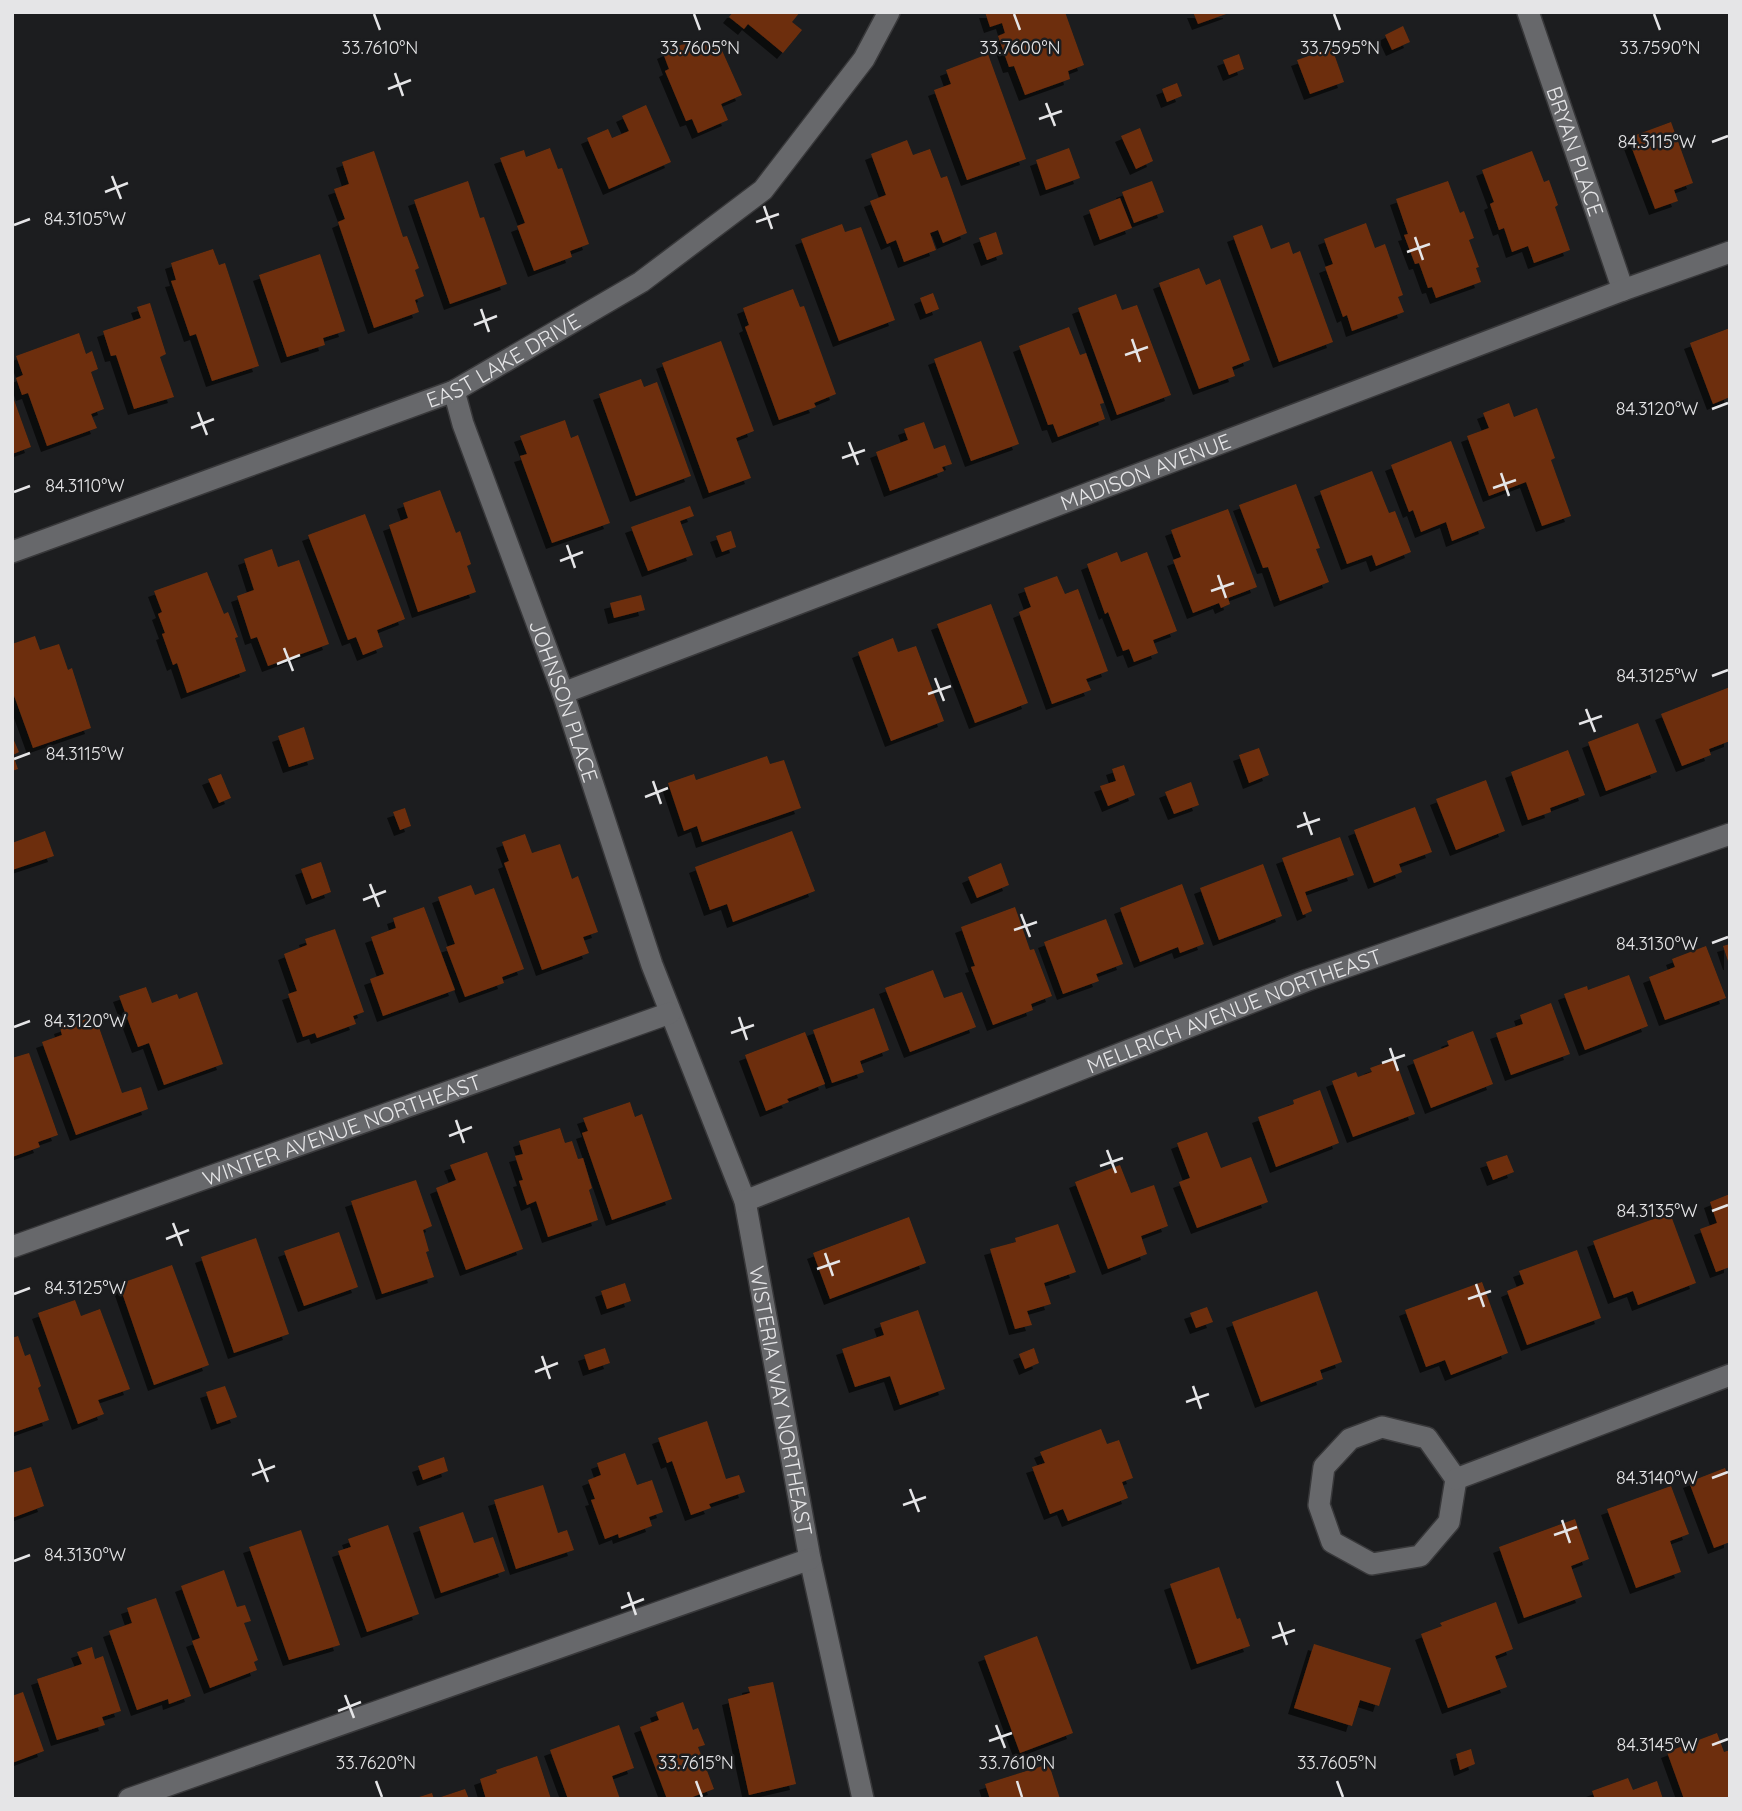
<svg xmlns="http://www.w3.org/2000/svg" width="1742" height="1811" viewBox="0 0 1742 1811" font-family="Quicksand,sans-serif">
	<defs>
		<filter id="shadow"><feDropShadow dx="-6" dy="6" stdDeviation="0" flood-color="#0009"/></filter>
	</defs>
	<rect width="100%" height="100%" fill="#1c1d1f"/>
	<!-- building -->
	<path fill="#6d2f0c" filter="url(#shadow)" d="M733 12H800L792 22 802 30 783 53 748 24 744 29 729 17Z
		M985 12H1065L1084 65 1068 71 1070 79 1025 95 1014 66 1009 67 998 36 1005 33 1002 23 990 27Z
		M1193 12H1229V13L1198 24Z
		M1403 26 1410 42 1392 50 1385 35Z
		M692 40 696 49 711 42 714 48 720 46 742 95 721 104 728 120 698 133 692 119 686 121 665 71 669 69 663 53Z
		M1332 48 1344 82 1310 94 1297 60Z
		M988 54 1026 159 967 180 934 90 951 84 946 70Z
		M1239 54 1244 69 1229 75 1223 60Z
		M1177 83 1182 96 1167 102 1162 89Z
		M646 105 671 162 609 189 587 138 608 129 612 138 629 131 622 116Z
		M1671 122 1693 183 1674 190 1678 201 1655 209 1628 138Z
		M1140 128 1153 161 1136 169 1121 136Z
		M907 140 913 155 930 149 941 178 947 176 967 233 943 243 938 230 930 233 936 250 904 262 896 240 887 244 870 201 886 195 871 154Z
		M550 148 558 169 562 168 589 244 570 251 572 257 534 271 517 226 525 223 500 158 524 150 526 157Z
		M1069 148 1080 178 1046 190 1036 160Z
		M374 151 403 237 407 236 419 268 415 270 424 296 415 300 419 312 374 328 338 222 345 219 334 189 349 184 342 162Z
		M1532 151 1544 182 1549 180 1558 205 1555 207 1570 250 1534 263 1528 246 1512 252 1504 228 1499 230 1490 204 1494 202 1482 170Z
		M468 181 480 218 484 217 507 284 450 304 414 200Z
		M1152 181 1164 212 1134 223 1122 192Z
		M1448 181 1460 213 1464 211 1474 238 1469 240 1479 267 1476 268 1481 282 1436 298 1432 287 1428 288 1419 263 1415 264 1404 235 1408 234 1396 199Z
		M1120 198 1132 228 1100 240 1089 210Z
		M1366 223 1375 248 1385 244 1403 295 1398 297 1404 312 1352 331 1347 315 1343 317 1325 267 1333 264 1324 239Z
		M842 224 845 232 861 227 895 320 839 341 801 239Z
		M1262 225 1271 249 1289 242 1293 254 1300 251 1333 342 1279 362 1233 236Z
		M996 232 1003 254 987 260 979 238Z
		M213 249 219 265 225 263 259 366 212 381 196 334 190 336 171 281 176 280 171 263Z
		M320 254 345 331 323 338 325 345 287 357 259 275Z
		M1199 268 1206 285 1220 279 1250 360 1232 367 1235 376 1199 389 1159 283Z
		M793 289 800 307 804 306 836 394 814 403 816 407 779 420 745 327 749 325 743 308Z
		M933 293 939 309 926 314 920 298Z
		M1116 294 1122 310 1137 305 1171 395 1117 415 1078 308Z
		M150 303 166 354 160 357 174 397 134 409 116 355 111 356 103 331 141 318 137 307Z
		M1069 327 1080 355 1086 353 1104 403 1100 404 1105 419 1058 437 1053 424 1048 425 1019 346Z
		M1730 328V397L1713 404 1690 343Z
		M79 333 86 354 92 351 98 369 91 372 104 409 91 414 97 428 47 446 28 393 22 395 16 378 23 375 16 356Z
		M721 341 754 431 736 438 751 478 709 493 662 363Z
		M981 341 1019 444 971 461 934 359Z
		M641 379 644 387 657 382 691 476 636 496 599 394Z
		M13 397 31 447 12 454V398Z
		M1509 403 1514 417 1537 408 1555 458 1551 460 1571 516 1542 526 1526 482 1489 496 1467 436 1489 428 1483 413Z
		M565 420 571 438 578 435 610 523 552 543 520 456 527 454 520 436Z
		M924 422 934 449 945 445 952 464 942 467 944 471 890 491 876 452 908 440 904 429Z
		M1451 441 1485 528 1452 541 1446 522 1421 532 1413 510 1409 512 1391 465Z
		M1372 471 1389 513 1395 511 1411 552 1376 566 1372 555 1347 564 1320 491Z
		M1296 484 1320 548 1316 549 1329 582 1280 601 1268 567 1263 568 1239 505Z
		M440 490 456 533 460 531 471 564 467 566 476 592 418 612 389 525 408 518 403 503Z
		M690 506 694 516 680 521 693 555 648 571 631 527Z
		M1228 509 1257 587 1228 598 1230 604 1221 608 1219 603 1193 613 1173 560 1181 557 1171 530Z
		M365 514 405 619 377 630 383 647 363 655 356 637 348 640 308 535Z
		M731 531 736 547 722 552 716 536Z
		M272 549 278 567 299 560 329 644 268 666 257 637 251 639 237 596 254 590 244 559Z
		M1117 552 1121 562 1147 552 1177 631 1153 640 1158 653 1134 662 1129 649 1123 651 1108 612 1105 614 1087 564Z
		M207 572 224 614 228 612 238 637 235 638 246 671 187 693 177 663 173 665 162 634 165 633 158 614 162 612 154 591Z
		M1057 576 1065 594 1078 589 1108 671 1086 679 1091 690 1052 704 1019 612 1031 607 1024 588Z
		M641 595 645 610 614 618 610 603Z
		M991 604 1028 703 975 723 937 624Z
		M35 636 40 650 59 644 68 670 72 668 91 728 33 748 12 690V644Z
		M893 638 898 652 916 646 944 721 891 741 858 652Z
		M1730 687V741L1709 749 1711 755 1682 766 1661 714Z
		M1638 723 1657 772 1606 791 1588 742Z
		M304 727 314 759 289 767 278 736Z
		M12 736 19 752 13 755 18 769 12 771Z
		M1259 748 1269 775 1249 783 1239 755Z
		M1568 750 1585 795 1550 808 1551 812 1528 820 1511 772Z
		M767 756 770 764 784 760 801 808 702 842 697 826 684 831 668 783 694 774 696 780Z
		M1124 765 1135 795 1108 806 1100 786 1116 781 1112 769Z
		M221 774 231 798 219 803 208 779Z
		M1486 780 1505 831 1456 850 1436 799Z
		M1191 782 1199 805 1174 814 1165 792Z
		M1415 807 1432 852 1399 864 1402 872 1374 883 1354 830Z
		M405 808 411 826 400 830 393 812Z
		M45 831 54 856 12 870V843Z
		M792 831 815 891 733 922 727 904 710 910 695 867Z
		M525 834 532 853 560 844 572 879 578 876 598 932 583 937 589 953 542 970 504 863 509 861 502 842Z
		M1340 837 1354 875 1305 892 1312 911 1303 915 1282 858Z
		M321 862 331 892 312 899 301 869Z
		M1001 863 1009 885 977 898 968 877Z
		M1263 864 1282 916 1219 940 1200 888Z
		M1182 884 1204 944 1180 953 1178 947 1140 962 1120 908Z
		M471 885 475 895 494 888 524 969 502 977 504 983 465 997 446 947 455 944 438 897Z
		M424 907 455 990 383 1016 370 979 384 974 371 937 396 928 393 918Z
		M1015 907 1030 950 1034 949 1052 996 1031 1004 1033 1010 993 1025 971 967 975 966 961 927Z
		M1106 919 1123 964 1096 974 1099 981 1063 994 1044 942Z
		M335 929 364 1012 353 1016 356 1024 317 1038 315 1033 303 1037 288 994 297 991 284 954 307 945 305 939Z
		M1730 944V964H1729L1723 946Z
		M1706 946 1726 998 1665 1020 1649 977 1675 967 1672 959Z
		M933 970 944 998 962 992 976 1027 910 1052 885 988Z
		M1629 975 1648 1026 1585 1050 1564 994 1587 986 1588 990Z
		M146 987 152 1003 177 994 179 999 197 992 223 1064 164 1085 149 1043 138 1047 119 996Z
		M1551 1003 1570 1054 1511 1075 1496 1033 1523 1024 1520 1015Z
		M874 1008 889 1050 860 1061 864 1072 832 1083 813 1030Z
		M95 1016 122 1093 141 1087 148 1109 76 1135 42 1042 62 1035 60 1028Z
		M1473 1031 1493 1084 1431 1108 1413 1060 1449 1046 1447 1041Z
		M805 1032 825 1084 787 1099 789 1102 766 1111 745 1055Z
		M29 1053 58 1135 38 1142 40 1147 12 1157V1058Z
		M1395 1059 1415 1114 1353 1137 1332 1081 1356 1072 1358 1077 1372 1072 1370 1068Z
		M1320 1090 1339 1143 1276 1167 1258 1117 1294 1104 1293 1100Z
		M630 1102 635 1117 642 1114 672 1199 612 1220 582 1133 588 1131 583 1118Z
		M560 1128 565 1143 572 1141 578 1159 583 1158 592 1188 589 1190 598 1220 548 1237 536 1201 527 1205 519 1181 523 1180 515 1156 523 1154 519 1141Z
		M1207 1132 1221 1168 1251 1157 1268 1202 1197 1228 1179 1182 1190 1178 1177 1143Z
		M487 1152 523 1249 466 1270 436 1188 456 1180 450 1165Z
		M1507 1155 1514 1172 1493 1180 1486 1162Z
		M1120 1165 1131 1193 1154 1185 1168 1226 1141 1236 1147 1254 1108 1269 1075 1182Z
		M416 1180 432 1226 423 1230 429 1251 426 1252 434 1277 382 1294 351 1201Z
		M1730 1194V1267L1716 1272 1700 1229 1717 1223 1710 1202Z
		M1670 1213 1696 1283 1638 1305 1633 1291 1614 1298 1593 1241Z
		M909 1217 926 1263 830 1299 813 1253Z
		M1058 1224 1076 1272 1044 1283 1051 1304 1027 1311 1032 1325 1015 1329 990 1249 1016 1242 1015 1238Z
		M339 1232 358 1287 304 1306 284 1251Z
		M256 1238 289 1334 234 1353 201 1257Z
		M1577 1250 1601 1318 1527 1345 1507 1291 1524 1284 1519 1271Z
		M172 1265 209 1365 154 1385 119 1284Z
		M1482 1282 1508 1353 1451 1375 1445 1360 1426 1367 1405 1310Z
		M625 1283 631 1301 607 1309 601 1291Z
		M1317 1291 1342 1362 1320 1370 1323 1379 1261 1402 1232 1322Z
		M75 1300 81 1316 100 1309 130 1389 98 1400 104 1414 78 1424 38 1313Z
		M1207 1307 1213 1322 1196 1328 1190 1313Z
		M918 1310 945 1389 900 1405 890 1376 855 1387 842 1349 884 1335 880 1323Z
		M18 1336 25 1356 30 1354 41 1386 38 1388 49 1420 12 1433V1338Z
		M605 1348 610 1363 589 1370 584 1355Z
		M1034 1348 1039 1363 1025 1369 1019 1354Z
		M225 1386 237 1417 217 1424 206 1392Z
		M707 1421 726 1479 739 1475 745 1492 709 1504 711 1508 691 1515 672 1461 667 1463 658 1438Z
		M1101 1429 1107 1444 1119 1440 1133 1478 1122 1482 1128 1498 1068 1521 1063 1509 1050 1514 1032 1467 1045 1463 1040 1452Z
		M625 1453 637 1485 652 1480 663 1512 649 1517 652 1526 619 1538 618 1534 605 1539 591 1500 595 1499 588 1480 601 1475 597 1463Z
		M444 1457 448 1471 423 1480 418 1466Z
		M31 1467 44 1506 12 1518V1473Z
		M1725 1468 1730 1480V1542L1714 1548 1689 1482Z
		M543 1485 558 1533 567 1530 574 1550 516 1569 494 1500Z
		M1671 1486 1689 1534 1670 1541 1681 1572 1636 1588 1607 1509Z
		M463 1512 474 1543 493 1537 505 1571 441 1593 419 1527Z
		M1575 1519 1589 1559 1571 1566 1582 1597 1524 1618 1499 1547Z
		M388 1525 419 1614 367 1632 338 1551 351 1547 348 1539Z
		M301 1530 340 1645 289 1660 249 1547Z
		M1219 1567 1237 1619 1240 1618 1250 1646 1197 1664 1170 1584Z
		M224 1570 237 1607 245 1605 251 1621 244 1623 258 1660 254 1662 257 1670 210 1688 192 1641 200 1638 181 1586Z
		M156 1598 191 1696 169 1704 168 1699 137 1710 109 1631 132 1623 127 1608Z
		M1496 1602 1513 1649 1495 1656 1507 1687 1448 1708 1421 1634 1442 1626 1440 1623Z
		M1037 1636 1073 1733 1020 1753 984 1656Z
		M1314 1644 1391 1668 1379 1706 1360 1700 1352 1726 1294 1708Z
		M92 1647 95 1659 103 1656 121 1711 102 1717 105 1725 57 1740 37 1679 82 1664 77 1652Z
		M773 1682 796 1784 749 1795 728 1699 750 1693 748 1687Z
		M23 1692 44 1751 12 1763V1696Z
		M683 1702 693 1730 698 1728 705 1745 698 1747 714 1789 687 1799H667L640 1727 659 1720 656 1712Z
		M619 1725 634 1768 612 1776 620 1799H568L550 1750Z
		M1717 1733 1724 1752 1730 1750V1799H1684L1667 1752Z
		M1471 1749 1475 1764 1460 1770 1456 1754Z
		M537 1756 551 1799H486L480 1779 497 1773 496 1770Z
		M1049 1764 1060 1799H990L985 1784Z
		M1628 1778 1633 1790 1657 1781 1663 1799H1595L1592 1791Z
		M465 1789 469 1799H438V1798Z
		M432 1793 434 1799H416V1798Z"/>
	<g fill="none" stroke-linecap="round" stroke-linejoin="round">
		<!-- minor casing -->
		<g stroke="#38383a" stroke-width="24">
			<g id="minor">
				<path id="s1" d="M1528 12 1623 290"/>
				<path id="s2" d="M454 391 463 424 563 693 652 965 745 1201 810 1559 863 1799"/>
				<path id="s3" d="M12 552 454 391 641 282 763 190 864 59 889 12"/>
				<path id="s4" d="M563 693 1623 290 1730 252"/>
				<path id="s5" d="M745 1201 1308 980 1730 834"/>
				<path id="s6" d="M12 1247 670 1013"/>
				<path d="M1382 1427 1427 1438 1456 1479 1449 1522 1420 1556 1372 1564 1332 1542 1319 1505 1324 1467 1350 1439Z"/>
				<path d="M1456 1479 1730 1375"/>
				<path d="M129 1799 810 1559"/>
			</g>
		</g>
		<!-- minor -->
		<use href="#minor" stroke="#67686b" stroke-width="21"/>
	</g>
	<!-- ticks -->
	<path fill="none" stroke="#e5e5e7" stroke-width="2.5" d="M374 14 380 30M694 14 700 30M1014 14 1020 30M1334 14 1340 30M1654 14 1660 30M395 73 403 96M388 89 411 80M1046 103 1055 126M1039 119 1062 111M1712 142 1728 136M112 176 121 199M105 192 128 183M764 206 772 229M756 222 779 214M14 225 30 219M1415 237 1423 260M1407 252 1430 244M481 309 489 332M474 325 497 316M1132 339 1140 362M1125 355 1148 347M1712 409 1728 403M198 412 207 435M191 428 214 419M849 442 858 465M842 458 865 450M1501 473 1509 496M1493 488 1516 480M14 492 30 486M567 545 575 568M560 561 583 552M1218 575 1226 598M1211 591 1234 583M284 648 293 671M277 664 300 655M1712 676 1728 670M935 678 944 701M928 694 951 686M1586 709 1595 732M1579 724 1602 716M14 759 30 753M653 781 661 804M645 797 668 788M1304 812 1312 835M1297 827 1320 819M370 884 379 907M363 900 386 891M1021 914 1030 937M1014 930 1037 922M1712 943 1728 937M739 1017 747 1040M14 1027 30 1021M731 1033 754 1025M1390 1048 1398 1071M1382 1063 1405 1055M456 1120 464 1143M449 1136 472 1127M1107 1150 1116 1173M1100 1166 1123 1158M1712 1211 1728 1205M173 1223 182 1246M166 1239 189 1230M825 1253 833 1276M817 1269 840 1261M1476 1284 1484 1307M14 1294 30 1288M1468 1299 1491 1291M542 1356 550 1379M535 1372 558 1363M1193 1386 1201 1409M1186 1402 1209 1394M259 1459 268 1482M252 1475 275 1466M1712 1478 1728 1472M910 1489 919 1512M903 1505 926 1497M1562 1520 1570 1543M1554 1535 1577 1527M14 1561 30 1555M628 1592 636 1615M621 1608 644 1599M1279 1622 1287 1645M1272 1638 1295 1630M345 1695 354 1718M338 1711 361 1702M996 1725 1005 1748M989 1741 1012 1733M1712 1745 1728 1739M376 1781 382 1797M696 1781 702 1797M1017 1781 1022 1797M1337 1781 1343 1797"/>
	<g text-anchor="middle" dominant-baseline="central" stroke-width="5" stroke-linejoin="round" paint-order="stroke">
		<!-- street labels -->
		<g font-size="21" fill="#e5e5e7" stroke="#1c1d1f">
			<text stroke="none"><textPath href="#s1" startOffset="147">BRYAN PLACE</textPath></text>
			<text stroke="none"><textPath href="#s3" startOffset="528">EAST LAKE DRIVE</textPath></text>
			<text stroke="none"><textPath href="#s4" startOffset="623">MADISON AVENUE</textPath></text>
			<text stroke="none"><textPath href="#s2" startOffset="329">JOHNSON PLACE</textPath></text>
			<text stroke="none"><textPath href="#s5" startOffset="525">MELLRICH AVENUE NORTHEAST</textPath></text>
			<text stroke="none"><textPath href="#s6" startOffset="350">WINTER AVENUE NORTHEAST</textPath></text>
			<text stroke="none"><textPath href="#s2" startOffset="1064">WISTERIA WAY NORTHEAST</textPath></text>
		</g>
	</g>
	<g font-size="18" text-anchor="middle" fill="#e5e5e7" stroke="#1c1d1f" stroke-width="5" stroke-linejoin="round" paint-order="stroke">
		<text x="380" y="54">33.7610°N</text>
		<text x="700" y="54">33.7605°N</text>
		<text x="1020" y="54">33.7600°N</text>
		<text x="1340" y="54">33.7595°N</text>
		<text x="1660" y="54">33.7590°N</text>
		<text x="1657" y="148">84.3115°W</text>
		<text x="85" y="225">84.3105°W</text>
		<text x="1657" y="415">84.3120°W</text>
		<text x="85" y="492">84.3110°W</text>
		<text x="1657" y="682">84.3125°W</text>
		<text x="85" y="760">84.3115°W</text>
		<text x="1657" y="950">84.3130°W</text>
		<text x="85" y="1027">84.3120°W</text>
		<text x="1657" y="1217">84.3135°W</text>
		<text x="85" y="1294">84.3125°W</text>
		<text x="1657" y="1484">84.3140°W</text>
		<text x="85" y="1561">84.3130°W</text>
		<text x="1657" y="1751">84.3145°W</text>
		<text x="376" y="1769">33.7620°N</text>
		<text x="696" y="1769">33.7615°N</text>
		<text x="1017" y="1769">33.7610°N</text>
		<text x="1337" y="1769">33.7605°N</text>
	</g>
	<!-- border -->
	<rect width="1742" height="1811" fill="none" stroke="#e5e5e7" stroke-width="28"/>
</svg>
